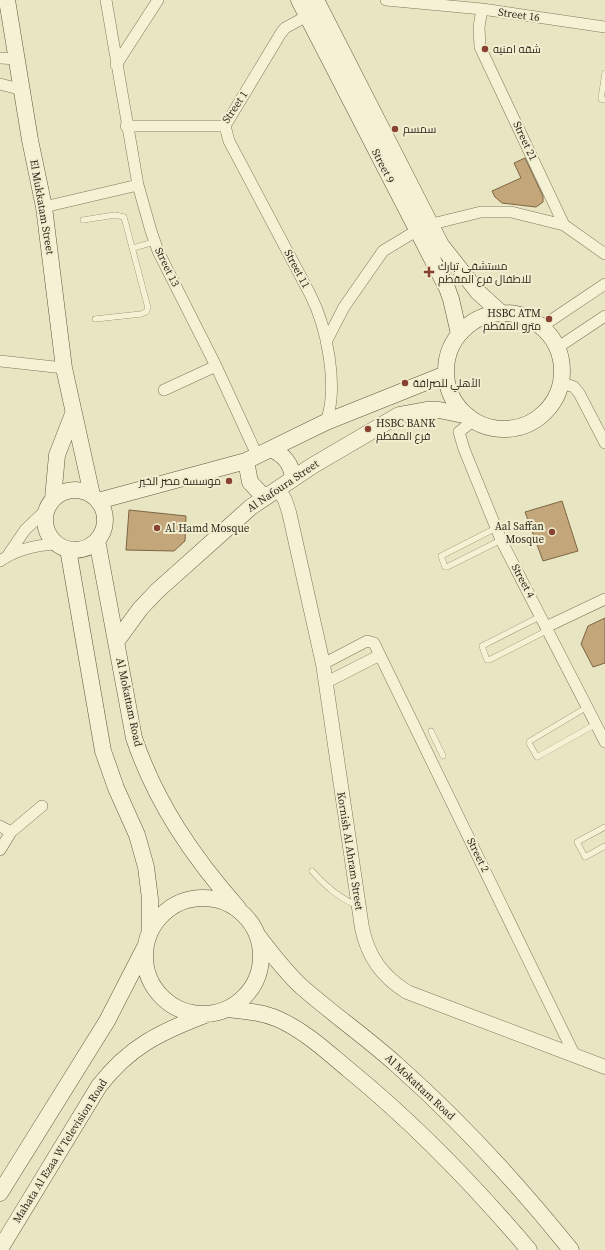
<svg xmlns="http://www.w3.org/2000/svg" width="605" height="1250" viewBox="0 0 605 1250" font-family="'Source Serif 4',Cairo,serif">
	<rect width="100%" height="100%" fill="#e8e5c2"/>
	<!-- building -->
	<path fill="#c3a77b" stroke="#7d6543" d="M525 158 543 196V202L536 207 502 203 495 197 492 191 521 178 514 163Z
		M562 501 578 551 543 561 525 512Z
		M129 510 186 516 185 541 174 551 126 550Z
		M605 618V663L593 667 581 644 588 626Z"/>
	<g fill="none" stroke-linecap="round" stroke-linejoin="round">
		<!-- service casing -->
		<g stroke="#80765b" stroke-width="6">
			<path id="service" d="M605 73 601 99 605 100
				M83 220 115 215 124 217 148 308 146 312 141 314 95 319
				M133 248 154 242
				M496 528 441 556 445 567H447L501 540
				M541 616 482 646 487 660H489L548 630
				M587 707 530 741 529 743 537 757 596 724
				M431 731 443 756
				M605 827 577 842 585 857 605 846
				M312 871C326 887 339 898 358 906"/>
		</g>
		<!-- minor casing -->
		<g stroke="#80765b" stroke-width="12">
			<path id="minor" d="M106 0 138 185 151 231 158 251 216 366 257 455
				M386 0 482 9 605 27
				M482 9 479 27 480 47 564 225 605 254
				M0 58 18 59
				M116 65 158 0
				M0 84 23 90
				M126 126H225L281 33 285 28 307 16
				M225 126 229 141 310 294C327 327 339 387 326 422
				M44 207 138 185
				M432 224 481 212H511L564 225
				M541 327 605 284
				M326 342 344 307 383 251 416 231
				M557 348 605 316
				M0 361 64 368
				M560 382 574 387 579 393 605 443
				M164 390 216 366
				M474 420 459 432 464 449 501 540 605 742
				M8 555 25 530 46 510
				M0 561C17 549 36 545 57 544
				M546 627 605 599
				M323 664 367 641 374 643 575 1056
				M325 683 380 655
				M0 826 11 832
				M0 850 11 832 42 806"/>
		</g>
		<!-- tertiary casing -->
		<g stroke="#80765b" stroke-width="15">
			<path id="tertiary" d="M278 488 285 500 289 512 323 664 362 928C368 957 382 976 407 992L605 1067"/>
		</g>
		<!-- secondary casing -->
		<g stroke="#62573e" stroke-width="17">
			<path id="secondary" d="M7 0 30 140 44 207 64 368 92 495
				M299 0 447 288 451 299 459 334
				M316 0 441 245 478 292 501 313
				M446 371a58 58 0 1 1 116 0a58 58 0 1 1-116 0Z
				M271 449C284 455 291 463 293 478
				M246 461 250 482 264 497
				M45 520a30 30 0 1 1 60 0a30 30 0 1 1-60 0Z
				M53 499 57 455 73 414
				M98 501 246 461 326 422 446 374
				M97 540 134 738C156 803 193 857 238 908
				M68 549 103 751 116 788 137 835 146 867 150 899V931
				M116 642 140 609 157 591 251 507 312 466 399 415 426 410H439L468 416
				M145 956a58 58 0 1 1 116 0a58 58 0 1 1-116 0Z
				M258 936C272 954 286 973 303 988 334 1015 367 1038 397 1065 460 1121 518 1184 571 1250
				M227 1009C245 1011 262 1012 278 1019 305 1031 326 1051 349 1070 415 1124 474 1185 529 1250
				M0 1193 107 1021 144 949
				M0 1249 99 1086C129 1047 160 1032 205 1015"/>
		</g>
		<!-- service -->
		<use href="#service" stroke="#f4f1d4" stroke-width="5.5"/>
		<!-- minor -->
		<use href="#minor" stroke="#f4f1d4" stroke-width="11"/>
		<!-- tertiary -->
		<use href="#tertiary" stroke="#f4f1d4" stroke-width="14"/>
		<!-- secondary -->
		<use href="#secondary" stroke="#f4f1d4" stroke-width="16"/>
	</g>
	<!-- markers -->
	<g fill="#894231" stroke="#f1eed0" stroke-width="1.5">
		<circle cx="485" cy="49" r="4"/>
		<circle cx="395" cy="129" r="4"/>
		<path d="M427 266h4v4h4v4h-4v4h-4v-4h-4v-4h4z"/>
		<circle cx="549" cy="319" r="4"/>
		<circle cx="405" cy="383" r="4"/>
		<circle cx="368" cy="429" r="4"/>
		<circle cx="229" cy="481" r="4"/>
		<circle cx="157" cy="528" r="4"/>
		<circle cx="552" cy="532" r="4"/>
	</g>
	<g text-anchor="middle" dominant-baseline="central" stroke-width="4" stroke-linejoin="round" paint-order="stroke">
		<!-- street labels -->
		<g font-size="11" fill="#312b1e" stroke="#f1eed0">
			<text transform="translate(519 15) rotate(8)">Street 16</text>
			<text transform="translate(235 107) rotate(-56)">Street 1</text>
			<text transform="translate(525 141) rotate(65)">Street 21</text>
			<text transform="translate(383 166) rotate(63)">Street 9</text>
			<text transform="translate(42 207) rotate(80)">El Mukkatam Street</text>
			<text transform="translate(167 267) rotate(64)">Street 13</text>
			<text transform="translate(297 269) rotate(62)">Street 11</text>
			<text transform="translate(283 486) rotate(-34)">Al Nafoura Street</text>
			<text transform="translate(523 581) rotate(62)">Street 4</text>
			<text transform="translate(129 702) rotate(78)">Al Mokattam Road</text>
			<text transform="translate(350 851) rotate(81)">Kornish Al Ahram Street</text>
			<text transform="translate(478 855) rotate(64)">Street 2</text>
			<text transform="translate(420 1087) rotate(43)">Al Mokattam Road</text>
			<text transform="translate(60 1151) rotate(-58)">Mahata Al Ezaa W Television Road</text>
		</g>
		<!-- poi labels -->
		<g font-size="11" fill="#312b1e" stroke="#f1eed0" text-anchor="start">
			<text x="493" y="49">شقه امنيه</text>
			<text x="403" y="129">سمسم</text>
			<text x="438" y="266">مستشفى تبارك<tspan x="438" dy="13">للاطفال فرع المقطم</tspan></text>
			<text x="541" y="313" text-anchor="end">HSBC ATM<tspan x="541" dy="13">مترو المقطم</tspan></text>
			<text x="413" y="383">الأهلي للصرافة</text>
			<text x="376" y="423">HSBC BANK<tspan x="376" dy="13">فرع المقطم</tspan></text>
			<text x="221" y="481" text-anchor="end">موسسة مصر الخير</text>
			<text x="544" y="526" text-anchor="end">Aal Saffan<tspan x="544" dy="13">Mosque</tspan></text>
			<text x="165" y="528">Al Hamd Mosque</text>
		</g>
	</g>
</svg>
